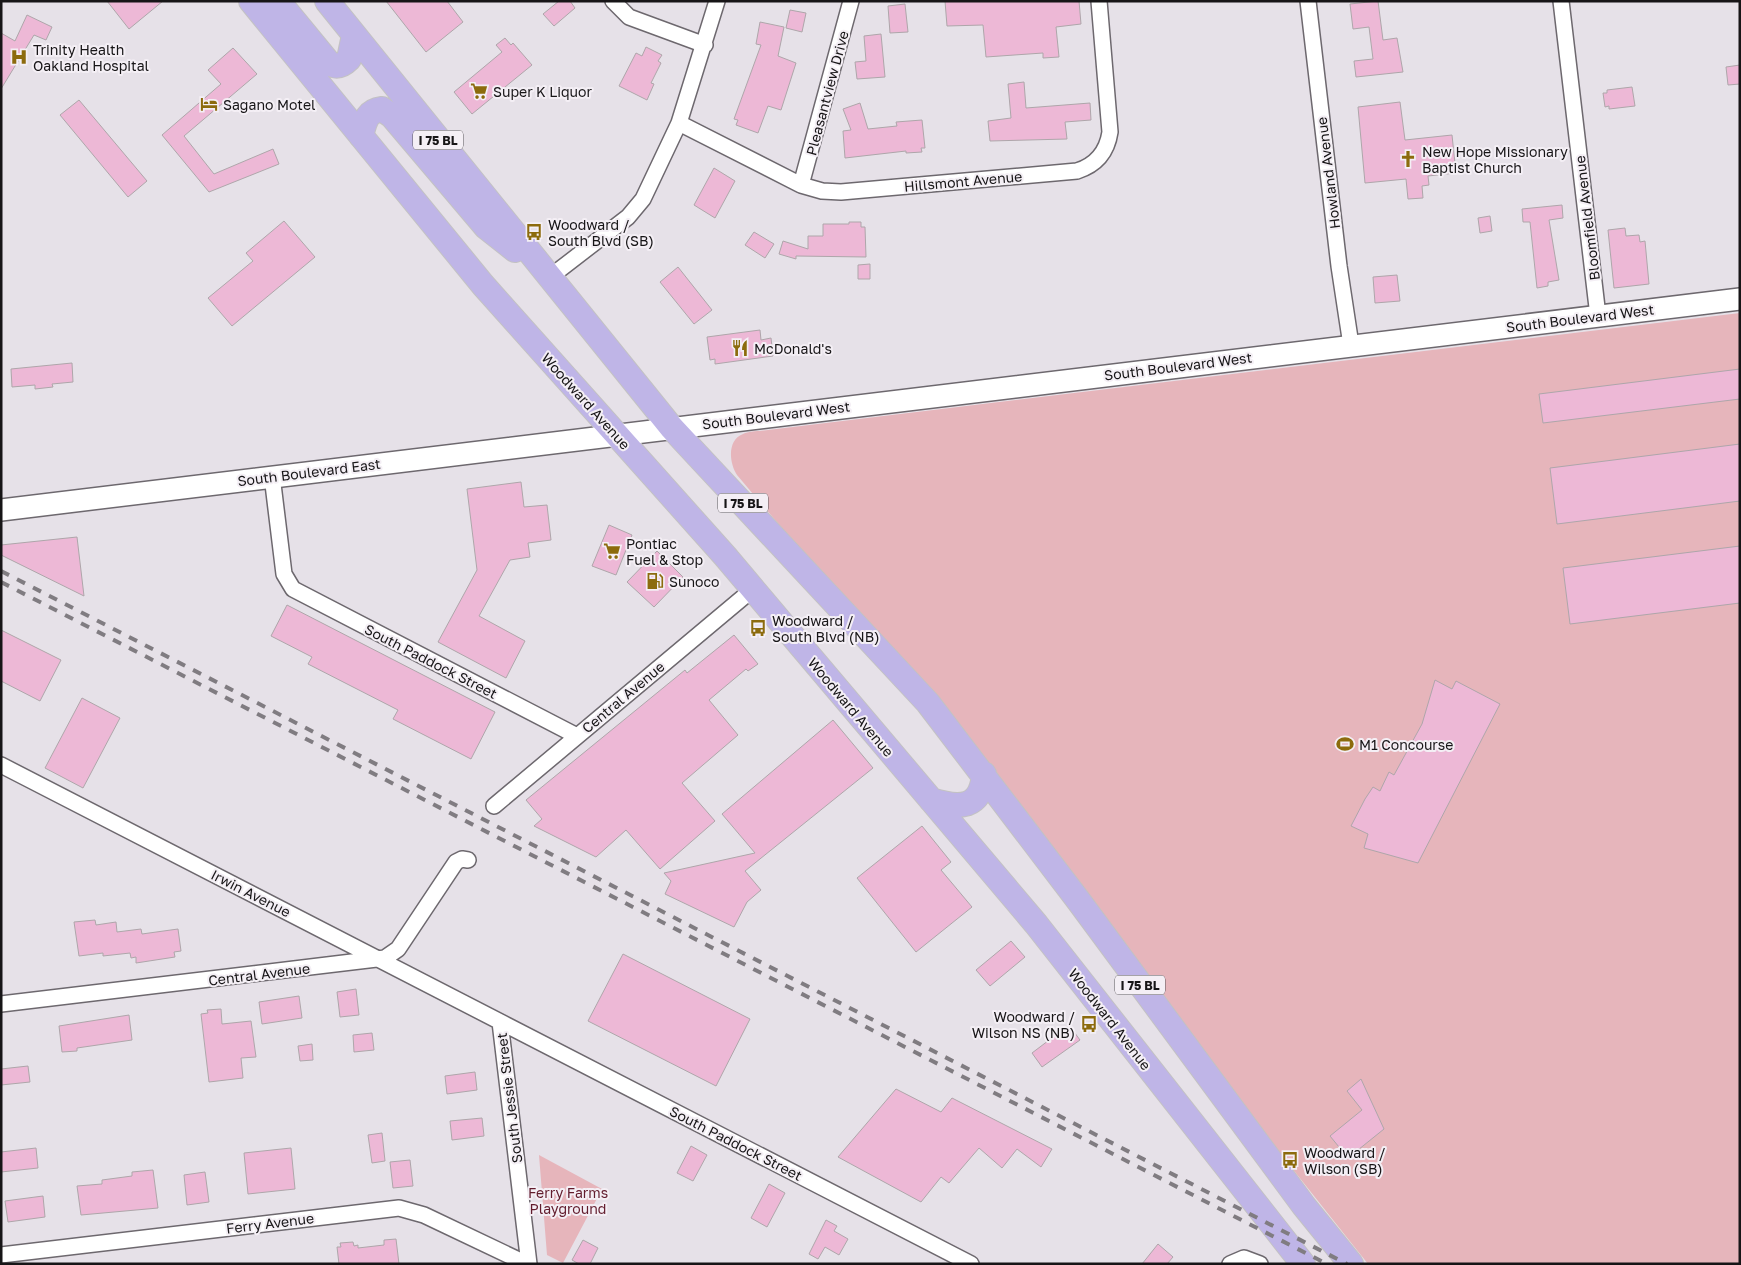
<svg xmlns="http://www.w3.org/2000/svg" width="1741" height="1265" viewBox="0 0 1741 1265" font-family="'Golos Text',sans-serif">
	<rect width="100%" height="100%" fill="#e6e1e8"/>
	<!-- green -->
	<path fill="#e6b5bb" d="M1740 313V1264H1368L819 572 737 475C729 463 727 440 743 434 747 432 754 431 759 431Z
		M539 1155 602 1189 563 1263 547 1255Z"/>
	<!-- building -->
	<path fill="#edb8d6" stroke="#aea6aa" d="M107 1H163L129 29Z
		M386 1H447L463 22 426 52Z
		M559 1H570L575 8 554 26 543 14Z
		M945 1H1079L1081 24 1056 27 1059 57 1043 58V53L986 57 983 25 947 26Z
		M1378 1 1383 40 1397 38 1403 72 1356 77 1354 61 1373 59 1369 27 1353 29 1350 4Z
		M905 4 908 32 890 33 888 6Z
		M790 10 806 13 802 32 786 28Z
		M27 15 52 27 46 40 34 35 1 89V33L15 41Z
		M760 22 784 27 778 56 796 63 781 110 768 106 758 133 736 125 738 120 734 119 761 45 756 44Z
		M881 34 885 77 857 79 855 62 866 61 864 36Z
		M505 38 511 45 513 43 532 65 472 114 454 92 502 52 496 45Z
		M646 47 662 55 658 61 661 63 651 83 654 84 647 100 619 86 636 53 642 56Z
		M233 48 257 74 184 136 214 174 273 149 279 164 209 192 162 135 221 84 208 70Z
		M1740 65V84L1728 85 1726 67Z
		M1024 82 1026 108 1090 103 1091 120 1065 122 1067 139 990 141 988 121 1011 118 1008 84Z
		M1632 87 1635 106 1609 109V106L1605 107 1603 93H1607V90Z
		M79 100 147 181 128 197 60 115Z
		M1400 102 1405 140 1452 135 1456 173 1428 176 1429 185 1422 186 1423 198 1408 199 1406 179 1365 183 1358 107Z
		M860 103 868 129 897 126 896 122 922 120 925 148H921L922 152 906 153V151L845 158 843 131 851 130 843 109Z
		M714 168 735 181 715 218 694 205Z
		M1562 205 1563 218 1549 220 1559 280 1548 282V286L1537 288 1530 222H1523L1522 209Z
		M1490 216 1492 231 1480 233 1478 218Z
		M284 221 315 257 232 326 208 298 253 261 246 253Z
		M849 222H861V227H865L866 257 796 256V259L779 254 783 241 808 249V236H823V224H849Z
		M1625 228 1626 236 1639 235 1640 242 1645 241 1649 284 1614 288 1608 230Z
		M754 232 774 244 765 258 745 245Z
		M870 264V279H858V265Z
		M678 267 712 310 694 324 660 282Z
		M1397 275 1400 301 1375 303 1373 277Z
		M760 330 761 340 771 338 773 356 715 364V359L710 360 707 337Z
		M72 363 73 382 52 384 53 387 35 389V385L12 387 11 369Z
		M1740 369V399L1543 423 1539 394Z
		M1740 444V501L1557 524 1550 468Z
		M521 482 524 507 547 505 551 540 528 543 530 557 510 560 479 616 525 641 506 678 438 642 477 570 467 489Z
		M609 525 632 535 616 575 592 566Z
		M77 537 84 596 1 555V545Z
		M1740 546V603L1570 624 1563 568Z
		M657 551 683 577 654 607 627 582Z
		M287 605 495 712 471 759 393 719 398 710 308 664 312 657 271 636Z
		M1 630 61 660 40 701 1 681Z
		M734 635 758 664 748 671 746 669 709 700 738 735 682 783 715 821 660 869 626 830 596 857 534 826 542 819 526 800 685 670 687 673Z
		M1435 680 1452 689 1456 681 1500 704 1418 863 1364 848 1368 834 1351 826 1365 799 1373 787 1380 791 1389 772 1394 775 1422 724Z
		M82 698 120 718 83 788 45 768Z
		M833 720 873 768 745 871 761 890 747 902 734 927 665 894 671 881 664 873 755 853 722 814Z
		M922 826 951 862 941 870 972 907 916 952 857 878Z
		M95 920 96 925 116 922 117 932 141 929 142 934 178 929 181 951 174 952 175 957 136 963V957L131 958 130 953 103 956V953L79 956 74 922Z
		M1011 941 1025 957 990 986 976 970Z
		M623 954 750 1019 716 1086 588 1021Z
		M356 989 359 1015 340 1017 337 992Z
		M299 996 302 1018 262 1024 259 1002Z
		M221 1009 222 1024 251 1021 256 1057 241 1058 243 1078 209 1082 201 1014 208 1013 207 1010Z
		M129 1015 132 1040 77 1048V1051L62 1052 59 1026Z
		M1069 1025 1080 1040 1042 1067 1032 1053Z
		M372 1033 374 1050 354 1052 353 1035Z
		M312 1044 313 1060 300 1061 298 1046Z
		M28 1066 30 1082 1 1085V1069Z
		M475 1072 477 1090 447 1094 445 1076Z
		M1361 1079 1384 1129 1348 1158 1330 1136 1362 1110 1347 1091Z
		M896 1089 941 1112 952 1098 1052 1149 1041 1167 1017 1149 1002 1168 979 1148 949 1183 941 1177 921 1202 838 1157Z
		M482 1118 484 1136 452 1140 450 1121Z
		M382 1133 385 1161 372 1163 368 1135Z
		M691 1146 707 1155 693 1181 677 1173Z
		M36 1148 38 1168 1 1172V1152Z
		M291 1148 295 1189 248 1194 244 1153Z
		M410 1160 413 1186 393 1188 390 1162Z
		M153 1170 158 1208 81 1215 77 1186 102 1184V1180L132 1176V1172Z
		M205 1172 209 1202 187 1205 184 1175Z
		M769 1184 785 1193 767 1227 751 1218Z
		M43 1196 45 1217 8 1222 5 1201Z
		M826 1220 837 1226 834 1231 848 1239 839 1255 825 1247 818 1259 809 1254Z
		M396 1239 399 1264H339L337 1247H341L340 1243 353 1242 354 1246 358 1245V1248L384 1245V1240Z
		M583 1240 598 1248 590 1264H579L572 1260Z
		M1158 1244 1173 1257 1167 1264H1142Z"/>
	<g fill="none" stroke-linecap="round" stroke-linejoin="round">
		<!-- street casing -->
		<g stroke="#6d686e" stroke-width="18">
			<path id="street" d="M613 1 629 17 705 45
				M1308 1 1339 266 1351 345
				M1561 1 1598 316
				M679 123 801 185 822 191 841 192 1077 171C1096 165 1107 152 1110 132L1099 1
				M801 185 851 1
				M550 277 628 217 643 199 679 123 717 1
				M272 476 284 574 293 589 577 736
				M1 765 971 1264
				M494 806 753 589
				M1 1004 385 958 398 949 456 862 462 859 468 860
				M500 1022 529 1264
				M1 1255 399 1208 424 1215 527 1264
				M1230 1264 1244 1258 1260 1264"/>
		</g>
		<!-- secondary casing -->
		<g stroke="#6d686e" stroke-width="24">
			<path id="secondary" d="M1 510 1740 299"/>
		</g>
		<!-- primary casing -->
		<g stroke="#c3c2c3" stroke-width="26">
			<path id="primary" d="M251 1 483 285 725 556 1036 924 1303 1264
				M278 1 329 63C337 68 342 66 349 59L354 35
				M327 1 671 427 928 703 1078 900 1304 1206 1351 1264
				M361 136C365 122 366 111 382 109L392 116 486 227 515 250
				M931 800C960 809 981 809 984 774"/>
		</g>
		<!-- street -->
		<use href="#street" stroke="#fff" stroke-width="15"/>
		<!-- secondary -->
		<use href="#secondary" stroke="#fff" stroke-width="21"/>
		<!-- primary -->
		<use href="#primary" stroke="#bfb5e7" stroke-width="24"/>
		<!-- rail -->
		<path stroke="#807c81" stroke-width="4" stroke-dasharray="9 9" stroke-linecap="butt" d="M1 571 1347 1264
			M1 582 1327 1264"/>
	</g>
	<!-- icons -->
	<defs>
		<g id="hospital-bare" transform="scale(1.35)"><path d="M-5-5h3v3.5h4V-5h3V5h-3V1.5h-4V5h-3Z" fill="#8c6b0d" stroke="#f4eff5" stroke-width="2.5" paint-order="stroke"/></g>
		<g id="supermarket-bare" transform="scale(1.35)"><path d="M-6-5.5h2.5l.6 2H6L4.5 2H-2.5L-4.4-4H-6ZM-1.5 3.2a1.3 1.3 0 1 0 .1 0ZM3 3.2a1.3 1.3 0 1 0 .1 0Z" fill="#8c6b0d" stroke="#f4eff5" stroke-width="2.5" paint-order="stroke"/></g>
		<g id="hotel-bare" transform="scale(1.35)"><path d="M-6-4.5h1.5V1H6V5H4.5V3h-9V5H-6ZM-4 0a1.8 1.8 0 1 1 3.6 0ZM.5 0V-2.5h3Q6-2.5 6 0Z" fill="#8c6b0d" stroke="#f4eff5" stroke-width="2.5" paint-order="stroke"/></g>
		<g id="church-bare" transform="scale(1.35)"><path d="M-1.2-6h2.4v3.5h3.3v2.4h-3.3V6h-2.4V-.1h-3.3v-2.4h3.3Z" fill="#8c6b0d" stroke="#f4eff5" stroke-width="2.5" paint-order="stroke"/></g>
		<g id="bus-bare" transform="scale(1.35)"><path d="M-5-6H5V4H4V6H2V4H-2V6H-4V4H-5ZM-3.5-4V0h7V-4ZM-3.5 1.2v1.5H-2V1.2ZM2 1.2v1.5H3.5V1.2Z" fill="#8c6b0d" stroke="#f4eff5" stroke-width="2.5" paint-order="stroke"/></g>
		<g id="restaurant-bare" transform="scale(1.35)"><path d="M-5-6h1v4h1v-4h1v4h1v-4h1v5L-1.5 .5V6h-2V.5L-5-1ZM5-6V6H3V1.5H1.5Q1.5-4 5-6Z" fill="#8c6b0d" stroke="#f4eff5" stroke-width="2.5" paint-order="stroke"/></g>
		<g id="fuel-bare" transform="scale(1.35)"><path d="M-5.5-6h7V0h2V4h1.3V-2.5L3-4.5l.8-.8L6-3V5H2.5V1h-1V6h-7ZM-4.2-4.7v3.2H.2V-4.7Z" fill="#8c6b0d" stroke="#f4eff5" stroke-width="2.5" paint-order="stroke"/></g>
		<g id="stadium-bare" transform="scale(1.35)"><path d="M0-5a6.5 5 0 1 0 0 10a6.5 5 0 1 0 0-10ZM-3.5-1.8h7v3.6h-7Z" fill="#8c6b0d" stroke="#f4eff5" stroke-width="2.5" paint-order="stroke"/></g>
	</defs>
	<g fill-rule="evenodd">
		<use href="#hospital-bare" x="19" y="57"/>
		<use href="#supermarket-bare" x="479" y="91"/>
		<use href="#hotel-bare" x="209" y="104"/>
		<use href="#church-bare" x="1408" y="159"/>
		<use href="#bus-bare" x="534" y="232"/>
		<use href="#restaurant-bare" x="740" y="348"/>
		<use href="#supermarket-bare" x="612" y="551"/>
		<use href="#fuel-bare" x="655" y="581"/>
		<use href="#bus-bare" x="758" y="628"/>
		<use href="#stadium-bare" x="1345" y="744"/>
		<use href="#bus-bare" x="1089" y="1024"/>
		<use href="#bus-bare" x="1290" y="1160"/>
	</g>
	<g text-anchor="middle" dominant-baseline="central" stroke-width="4" stroke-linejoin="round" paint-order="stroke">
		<!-- shield labels -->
		<g fill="#f4eff5" stroke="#59565a" stroke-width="1">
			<rect x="413" y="130.5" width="50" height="19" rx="4"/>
			<rect x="718" y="493.5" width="50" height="19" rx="4"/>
			<rect x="1115" y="975.5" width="50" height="19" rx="4"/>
		</g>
		<g font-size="12" font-weight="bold" fill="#171517">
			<text x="438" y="140">I 75 BL</text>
			<text x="743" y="503">I 75 BL</text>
			<text x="1140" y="985">I 75 BL</text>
		</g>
		<!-- poi labels -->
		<g font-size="14" fill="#171517" stroke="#f4eff5" text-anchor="start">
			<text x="33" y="49">Trinity Health<tspan x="33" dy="16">Oakland Hospital</tspan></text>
			<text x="493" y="91">Super K Liquor</text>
			<text x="223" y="104">Sagano Motel</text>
			<text x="1422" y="151">New Hope Missionary<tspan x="1422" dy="16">Baptist Church</tspan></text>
			<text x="548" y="224">Woodward /<tspan x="548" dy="16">South Blvd (SB)</tspan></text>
			<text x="754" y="348">McDonald's</text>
			<text x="626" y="543">Pontiac<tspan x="626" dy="16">Fuel &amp; Stop</tspan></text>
			<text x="669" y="581">Sunoco</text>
			<text x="772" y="620">Woodward /<tspan x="772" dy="16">South Blvd (NB)</tspan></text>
			<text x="1359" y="744">M1 Concourse</text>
			<text x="1075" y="1016" text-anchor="end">Woodward /<tspan x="1075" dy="16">Wilson NS (NB)</tspan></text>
			<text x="1304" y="1152">Woodward /<tspan x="1304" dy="16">Wilson (SB)</tspan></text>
		</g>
		<!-- street labels -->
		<g font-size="14" fill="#171517" stroke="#f4eff5">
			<text transform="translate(827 93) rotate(-75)">Pleasantview Drive</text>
			<text transform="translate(1328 173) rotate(-97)">Howland Avenue</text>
			<text transform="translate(963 181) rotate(-5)">Hillsmont Avenue</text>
			<text transform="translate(1587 218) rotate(-97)">Bloomfield Avenue</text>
			<text transform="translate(1580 318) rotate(-7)">South Boulevard West</text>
			<text transform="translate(1178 366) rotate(-7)">South Boulevard West</text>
			<text transform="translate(586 401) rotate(48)">Woodward Avenue</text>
			<text transform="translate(776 415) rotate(-7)">South Boulevard West</text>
			<text transform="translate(309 472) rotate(-7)">South Boulevard East</text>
			<text transform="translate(431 661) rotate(27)">South Paddock Street</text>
			<text transform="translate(623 697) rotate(-40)">Central Avenue</text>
			<text transform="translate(851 707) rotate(50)">Woodward Avenue</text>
			<text transform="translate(251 893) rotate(27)">Irwin Avenue</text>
			<text transform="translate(259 974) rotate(-7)">Central Avenue</text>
			<text transform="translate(1110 1019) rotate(52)">Woodward Avenue</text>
			<text transform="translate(509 1098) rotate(-97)">South Jessie Street</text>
			<text transform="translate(736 1143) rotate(27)">South Paddock Street</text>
			<text transform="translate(270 1223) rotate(-7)">Ferry Avenue</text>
		</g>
		<!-- park labels -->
		<g font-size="14" fill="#621c2d" stroke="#f4eff5">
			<text x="568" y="1192">Ferry Farms<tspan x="568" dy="16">Playground</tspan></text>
		</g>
	</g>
	<!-- border -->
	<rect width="1741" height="1265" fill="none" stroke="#171517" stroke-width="5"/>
</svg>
